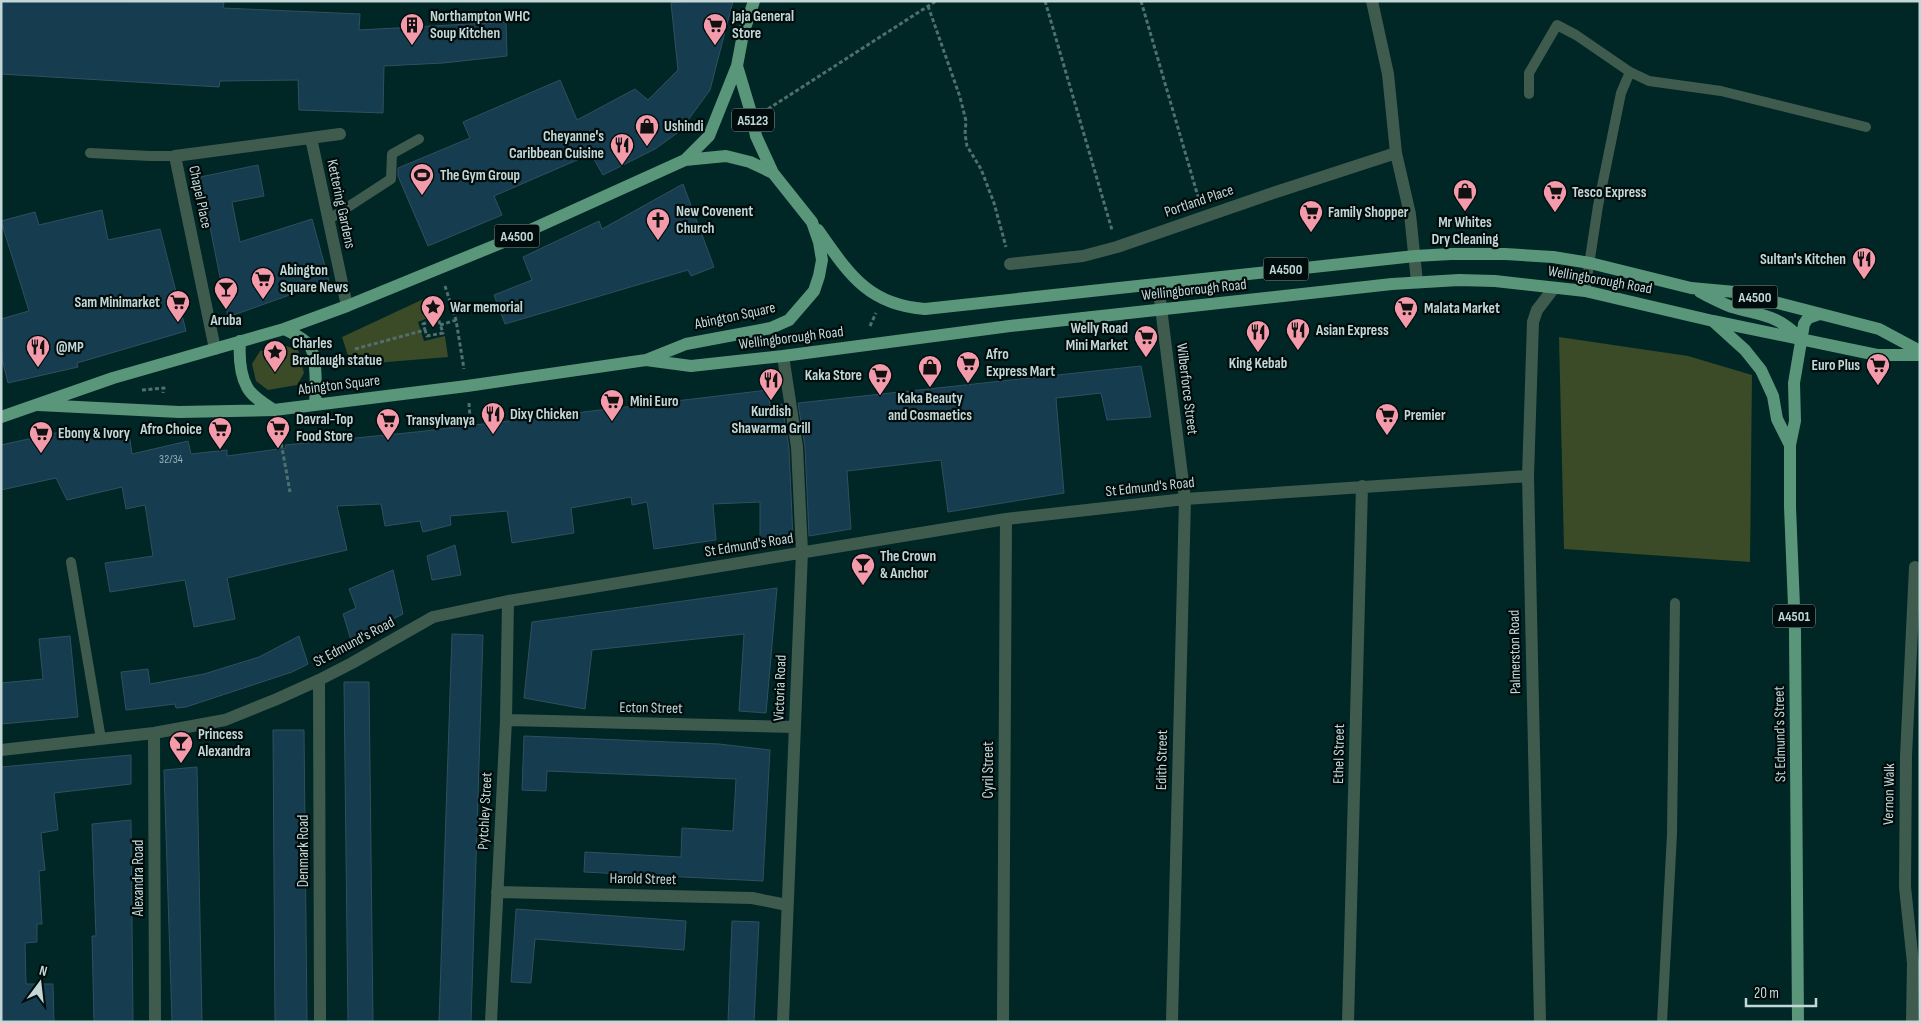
<svg xmlns="http://www.w3.org/2000/svg" width="1921" height="1023" viewBox="0 0 1921 1023" font-family="'Sofia Sans Condensed',sans-serif">
	<rect width="100%" height="100%" fill="#002626"/>
	<!-- green -->
	<path fill="#3b4a27" d="M430 296 438 314 418 322 424 341 445 336 448 357 351 365 342 337Z
		M1559 337 1688 356 1752 375 1750 562 1564 549Z
		M283 345 298 350 304 373 297 385 268 390 256 381 252 364 260 351Z"/>
	<!-- building -->
	<path fill="#153d4f" stroke="#324f5e" d="M1 1 224 2 223 8 360 14 359 30 506 22 507 56 443 63 384 66 383 113 299 110 298 80 220 81 219 87 1 74Z
		M690 1H733L710 90 680 131 655 149 603 175 591 154 494 196 502 215 428 246 398 176V168L470 138 463 122 560 80 577 120 635 89 648 100 678 70 671 3Z
		M258 165 264 196 232 202 240 242 312 219 329 281 228 317 200 177Z
		M683 184 714 267 691 276 688 270 505 324 494 295 532 280 523 257 599 221 602 229Z
		M102 210 108 240 160 229 186 331 77 363 78 367 8 383 1 355V319L29 311 1 221 35 212 39 225Z
		M1141 366 1151 417 1107 420 1101 393 1056 398 1064 493 948 512 941 460 847 471 851 529 809 536 805 447 798 403Z
		M768 390 770 406 782 404 789 448 793 539 760 545V502L713 504 716 540 654 549 647 502 632 505 631 497 571 508 574 533 512 543 507 511 450 516 451 525 423 532 420 521 385 526 381 504 337 506 347 550 227 578 235 619 194 627 185 580 110 592 105 563 153 556 145 505 126 509 122 487 67 500 56 478 1 490V445L60 432 129 434 132 454 188 441 191 454 227 450V456L286 448 285 445 416 432Z
		M455 545 461 575 432 580 427 556Z
		M393 570 403 614 351 640 343 614 356 608 349 589Z
		M777 588 766 713 739 711 744 634 592 650 585 709 524 698 532 622Z
		M452 634 483 635 471 1022H439Z
		M70 636 78 717 1 724V683L43 679 39 639Z
		M299 636 308 664 292 672 186 707 176 708 175 704 126 710 121 672 148 669 150 684 204 674 259 657Z
		M344 682H369L373 1022H348Z
		M273 730H304L307 1022H275Z
		M524 736 719 744 770 750 763 881 584 872 585 852 681 857 682 828 733 831 736 779 547 771 546 791 522 790Z
		M131 755V784L54 793 58 830 41 833 45 870 39 871 42 924H37V942L25 943 26 984H53L54 1022H1V767Z
		M197 767 202 1022H172L164 770Z
		M131 820 133 1022H94L92 936H96L92 824Z
		M516 909 686 921 684 950 535 939 531 983 511 982Z
		M732 921 759 922 754 1022H728Z"/>
	<g fill="none" stroke-linecap="round" stroke-linejoin="round">
		<!-- path -->
		<path stroke="#506f6f" stroke-width="3" stroke-dasharray="4 2.5" stroke-linecap="butt" d="M1045 1 1112 230
			M1141 1 1199 200
			M928 6 960 97 966 121 965 134 967 146 981 169 994 203 1006 247
			M768 109 936 1
			M445 286 456 320 464 369
			M440 325 456 320
			M870 326 876 313
			M355 349 425 330 423 324 438 318 443 333 427 336 425 330
			M142 390 164 388 163 393
			M469 403 470 418
			M279 431 290 492"/>
		<!-- lane -->
		<path stroke="#3f5b4d" stroke-width="10" d="M1630 72 1649 81 1721 91 1866 127
			M1529 94V73L1557 25 1576 35 1630 72 1621 93 1598 206 1585 291
			M90 153 150 156H175
			M328 220 391 179 392 154 419 139
			M71 562 101 739
			M1662 1022 1672 834 1675 603"/>
		<!-- street -->
		<path stroke="#3f5b4d" stroke-width="12" d="M1372 1 1388 74 1396 153 1410 214 1417 282
			M311 138 347 306
			M1010 264 1083 256 1117 247 1273 193 1396 153
			M1158 284 1185 499 1172 1022
			M215 349 175 156 340 134
			M319 680 320 1022
			M506 720 795 727
			M154 733 155 1022
			M1 750 154 733 225 720 277 699 319 680 352 663 433 617 508 601 1006 519 1185 499 1528 476
			M497 892 752 898 787 905
			M491 1022 506 720 508 601
			M783 1022 802 552 797 447 783 356
			M1003 1022 1006 519
			M1348 1022 1362 486
			M1540 1022 1528 476 1533 322 1537 310 1554 288
			M1912 1022 1913 963 1905 887 1906 756 1915 567"/>
		<!-- primary -->
		<path stroke="#5a9679" stroke-width="12" d="M737 66 752 116 756 136 773 173
			M685 160 709 136 737 66 743 34 754 1
			M818 230C849 274 868 305 925 309L1415 256 1451 254H1505L1553 257 1590 263 1691 288 1735 292 1879 329 1920 351
			M1700 292C1710 297 1721 303 1732 307 1763 316 1777 314 1801 339
			M1713 321 1745 350 1761 370 1773 396 1777 419 1790 445
			M284 329C292 333 304 338 310 346 317 357 316 391 315 405
			M240 341C239 356 240 374 247 387 252 397 265 404 274 410
			M646 360 691 366 783 356 1010 326 1392 284 1459 280 1495 281 1585 291 1713 321 1877 355H1920
			M1 417 113 378 284 329 347 306 506 241 685 160 726 156 750 162 773 173 812 222 819 242 822 260 819 276 814 291 789 320 771 328 686 344 646 360 467 386 274 410 179 412 38 405
			M1798 1022 1795 631 1790 507V445L1795 421 1794 383 1804 324 1808 318 1819 314"/>
	</g>
	<!-- icons -->
	<defs>
		<g id="building-pin" transform="scale(1.25)"><path d="M0 17L-7.5 6A9.5 9.5 0 1 1 7.5 6Z" fill="#f39aab" stroke="#010c0c"/><path d="M-4-6H4V6H1V3H-1V6H-4ZM-2.5-4.3h1.7v1.8h-1.7ZM.8-4.3h1.7v1.8H.8ZM-2.5-1h1.7V.8h-1.7ZM.8-1h1.7V.8H.8Z" fill="#111"/></g>
		<g id="supermarket-pin" transform="scale(1.25)"><path d="M0 17L-7.5 6A9.5 9.5 0 1 1 7.5 6Z" fill="#f39aab" stroke="#010c0c"/><path d="M-6-5.5h2.5l.6 2H6L4.5 2H-2.5L-4.4-4H-6ZM-1.5 3.2a1.3 1.3 0 1 0 .1 0ZM3 3.2a1.3 1.3 0 1 0 .1 0Z" fill="#111"/></g>
		<g id="shop-pin" transform="scale(1.25)"><path d="M0 17L-7.5 6A9.5 9.5 0 1 1 7.5 6Z" fill="#f39aab" stroke="#010c0c"/><path d="M-5-2.5h2.3a2.7 3.5 0 0 1 5.4 0H5L5.5 6h-11ZM-1.5-2.5h3a1.5 2.3 0 0 0-3 0Z" fill="#111"/></g>
		<g id="restaurant-pin" transform="scale(1.25)"><path d="M0 17L-7.5 6A9.5 9.5 0 1 1 7.5 6Z" fill="#f39aab" stroke="#010c0c"/><path d="M-5-6h1v4h1v-4h1v4h1v-4h1v5L-1.5 .5V6h-2V.5L-5-1ZM5-6V6H3V1.5H1.5Q1.5-4 5-6Z" fill="#111"/></g>
		<g id="stadium-pin" transform="scale(1.25)"><path d="M0 17L-7.5 6A9.5 9.5 0 1 1 7.5 6Z" fill="#f39aab" stroke="#010c0c"/><path d="M0-5a6.5 5 0 1 0 0 10a6.5 5 0 1 0 0-10ZM-3.5-1.8h7v3.6h-7Z" fill="#111"/></g>
		<g id="church-pin" transform="scale(1.25)"><path d="M0 17L-7.5 6A9.5 9.5 0 1 1 7.5 6Z" fill="#f39aab" stroke="#010c0c"/><path d="M-1.2-6h2.4v3.5h3.3v2.4h-3.3V6h-2.4V-.1h-3.3v-2.4h3.3Z" fill="#111"/></g>
		<g id="bar-pin" transform="scale(1.25)"><path d="M0 17L-7.5 6A9.5 9.5 0 1 1 7.5 6Z" fill="#f39aab" stroke="#010c0c"/><path d="M-6-5H6L.8 .8V4.5H3.5V6h-7V4.5H-.8V.8Z" fill="#111"/></g>
		<g id="sight-pin" transform="scale(1.25)"><path d="M0 17L-7.5 6A9.5 9.5 0 1 1 7.5 6Z" fill="#f39aab" stroke="#010c0c"/><path d="M0-6L1.8-2.2L6-1.7L2.9 1.2L3.7 5.4L0 3.3L-3.7 5.4L-2.9 1.2L-6-1.7L-1.8-2.2Z" fill="#111"/></g>
	</defs>
	<g fill-rule="evenodd">
		<use href="#building-pin" x="412" y="25"/>
		<use href="#supermarket-pin" x="715" y="25"/>
		<use href="#shop-pin" x="647" y="126"/>
		<use href="#restaurant-pin" x="622" y="145"/>
		<use href="#stadium-pin" x="422" y="175"/>
		<use href="#shop-pin" x="1465" y="191"/>
		<use href="#supermarket-pin" x="1555" y="192"/>
		<use href="#supermarket-pin" x="1311" y="212"/>
		<use href="#church-pin" x="658" y="220"/>
		<use href="#restaurant-pin" x="1864" y="259"/>
		<use href="#supermarket-pin" x="263" y="279"/>
		<use href="#bar-pin" x="226" y="289"/>
		<use href="#supermarket-pin" x="178" y="302"/>
		<use href="#sight-pin" x="433" y="307"/>
		<use href="#supermarket-pin" x="1406" y="308"/>
		<use href="#restaurant-pin" x="1298" y="330"/>
		<use href="#restaurant-pin" x="1258" y="332"/>
		<use href="#supermarket-pin" x="1146" y="337"/>
		<use href="#restaurant-pin" x="38" y="347"/>
		<use href="#sight-pin" x="275" y="352"/>
		<use href="#supermarket-pin" x="968" y="363"/>
		<use href="#supermarket-pin" x="1878" y="365"/>
		<use href="#shop-pin" x="930" y="367"/>
		<use href="#supermarket-pin" x="880" y="375"/>
		<use href="#restaurant-pin" x="771" y="380"/>
		<use href="#supermarket-pin" x="612" y="401"/>
		<use href="#restaurant-pin" x="493" y="414"/>
		<use href="#supermarket-pin" x="1387" y="415"/>
		<use href="#supermarket-pin" x="388" y="420"/>
		<use href="#supermarket-pin" x="278" y="428"/>
		<use href="#supermarket-pin" x="220" y="429"/>
		<use href="#supermarket-pin" x="41" y="433"/>
		<use href="#bar-pin" x="863" y="565"/>
		<use href="#bar-pin" x="181" y="743"/>
	</g>
	<g text-anchor="middle" dominant-baseline="central" stroke-width="4.5" stroke-linejoin="round" paint-order="stroke">
		<!-- number labels -->
		<g font-size="12" fill="#98b0b5">
			<text x="171" y="459">32/34</text>
		</g>
		<!-- shield labels -->
		<g fill="#010c0c" stroke="#899a9a" stroke-width="1">
			<rect x="732" y="108.5" width="42" height="23" rx="4"/>
			<rect x="494.5" y="224.5" width="45" height="23" rx="4"/>
			<rect x="1263.5" y="257.5" width="45" height="23" rx="4"/>
			<rect x="1732.5" y="285.5" width="45" height="23" rx="4"/>
			<rect x="1773" y="604.5" width="42" height="23" rx="4"/>
		</g>
		<g font-size="14" font-weight="bold" fill="#c3d7d7">
			<text x="753" y="120">A5123</text>
			<text x="517" y="236">A4500</text>
			<text x="1286" y="269">A4500</text>
			<text x="1755" y="297">A4500</text>
			<text x="1794" y="616">A4501</text>
		</g>
		<!-- poi labels -->
		<g font-size="15" font-weight="bold" fill="#c3d7d7" stroke="#010c0c" text-anchor="start">
			<text x="430" y="16">Northampton WHC<tspan x="430" dy="17">Soup Kitchen</tspan></text>
			<text x="732" y="16">Jaja General<tspan x="732" dy="17">Store</tspan></text>
			<text x="664" y="126">Ushindi</text>
			<text x="604" y="136" text-anchor="end">Cheyanne's<tspan x="604" dy="17">Caribbean Cuisine</tspan></text>
			<text x="440" y="175">The Gym Group</text>
			<text x="1572" y="192">Tesco Express</text>
			<text x="676" y="211">New Covenent<tspan x="676" dy="17">Church</tspan></text>
			<text x="1328" y="212">Family Shopper</text>
			<text x="1465" y="222" text-anchor="middle">Mr Whites<tspan x="1465" dy="17">Dry Cleaning</tspan></text>
			<text x="1846" y="259" text-anchor="end">Sultan's Kitchen</text>
			<text x="280" y="270">Abington<tspan x="280" dy="17">Square News</tspan></text>
			<text x="160" y="302" text-anchor="end">Sam Minimarket</text>
			<text x="450" y="307">War memorial</text>
			<text x="1424" y="308">Malata Market</text>
			<text x="226" y="320" text-anchor="middle">Aruba</text>
			<text x="1128" y="328" text-anchor="end">Welly Road<tspan x="1128" dy="17">Mini Market</tspan></text>
			<text x="1316" y="330">Asian Express</text>
			<text x="292" y="343">Charles<tspan x="292" dy="17">Bradlaugh statue</tspan></text>
			<text x="56" y="347">@MP</text>
			<text x="986" y="354">Afro<tspan x="986" dy="17">Express Mart</tspan></text>
			<text x="1258" y="363" text-anchor="middle">King Kebab</text>
			<text x="1860" y="365" text-anchor="end">Euro Plus</text>
			<text x="862" y="375" text-anchor="end">Kaka Store</text>
			<text x="930" y="398" text-anchor="middle">Kaka Beauty<tspan x="930" dy="17">and Cosmaetics</tspan></text>
			<text x="630" y="401">Mini Euro</text>
			<text x="771" y="411" text-anchor="middle">Kurdish<tspan x="771" dy="17">Shawarma Grill</tspan></text>
			<text x="510" y="414">Dixy Chicken</text>
			<text x="1404" y="415">Premier</text>
			<text x="296" y="419">Davral-Top<tspan x="296" dy="17">Food Store</tspan></text>
			<text x="406" y="420">Transylvanya</text>
			<text x="202" y="429" text-anchor="end">Afro Choice</text>
			<text x="58" y="433">Ebony &amp; Ivory</text>
			<text x="880" y="556">The Crown<tspan x="880" dy="17">&amp; Anchor</tspan></text>
			<text x="198" y="734">Princess<tspan x="198" dy="17">Alexandra</tspan></text>
		</g>
		<!-- street labels -->
		<g font-size="15" fill="#c3d7d7" stroke="#010c0c">
			<text transform="translate(200 197) rotate(78)">Chapel Place</text>
			<text transform="translate(1199 201) rotate(-19)">Portland Place</text>
			<text transform="translate(341 204) rotate(78)">Kettering Gardens</text>
			<text transform="translate(1600 280) rotate(10)">Wellingborough Road</text>
			<text transform="translate(1194 290) rotate(-6)">Wellingborough Road</text>
			<text transform="translate(735 316) rotate(-12)">Abington Square</text>
			<text transform="translate(791 338) rotate(-7)">Wellingborough Road</text>
			<text transform="translate(339 385) rotate(-7)">Abington Square</text>
			<text transform="translate(1187 389) rotate(83)">Wilberforce Street</text>
			<text transform="translate(1150 487) rotate(-6)">St Edmund's Road</text>
			<text transform="translate(749 545) rotate(-9)">St Edmund's Road</text>
			<text transform="translate(354 642) rotate(-28)">St Edmund's Road</text>
			<text transform="translate(1515 652) rotate(-91)">Palmerston Road</text>
			<text transform="translate(780 688) rotate(-88)">Victoria Road</text>
			<text transform="translate(651 708) rotate(1)">Ecton Street</text>
			<text transform="translate(1780 734) rotate(-91)">St Edmund's Street</text>
			<text transform="translate(1339 754) rotate(-89)">Ethel Street</text>
			<text transform="translate(1162 760) rotate(-89)">Edith Street</text>
			<text transform="translate(988 770) rotate(-90)">Cyril Street</text>
			<text transform="translate(1889 794) rotate(-89)">Vernon Walk</text>
			<text transform="translate(485 811) rotate(-87)">Pytchley Street</text>
			<text transform="translate(303 851) rotate(-90)">Denmark Road</text>
			<text transform="translate(138 878) rotate(-90)">Alexandra Road</text>
			<text transform="translate(643 879) rotate(1)">Harold Street</text>
		</g>
	</g>
	<!-- border -->
	<rect width="1921" height="1023" fill="none" stroke="#c3d7d7" stroke-width="5"/>
	<!-- north arrow -->
	<g transform="translate(40 983) rotate(15)" stroke="#010c0c" stroke-width="4" paint-order="stroke">
	<path d="M0-4L9 19L0 12L-9 19Z" fill="#c3d7d7"/>
	<text y="-8" font-size="14" font-weight="bold" text-anchor="middle" fill="#c3d7d7">N</text>
	</g>
	<!-- scale -->
	<path d="M1746 998v8h70v-8" fill="none" stroke="#c3d7d7" stroke-width="2.5"/>
	<text x="1754" y="998" font-size="15" fill="#c3d7d7" stroke="#010c0c" stroke-width="4" paint-order="stroke">20 m</text>
</svg>
